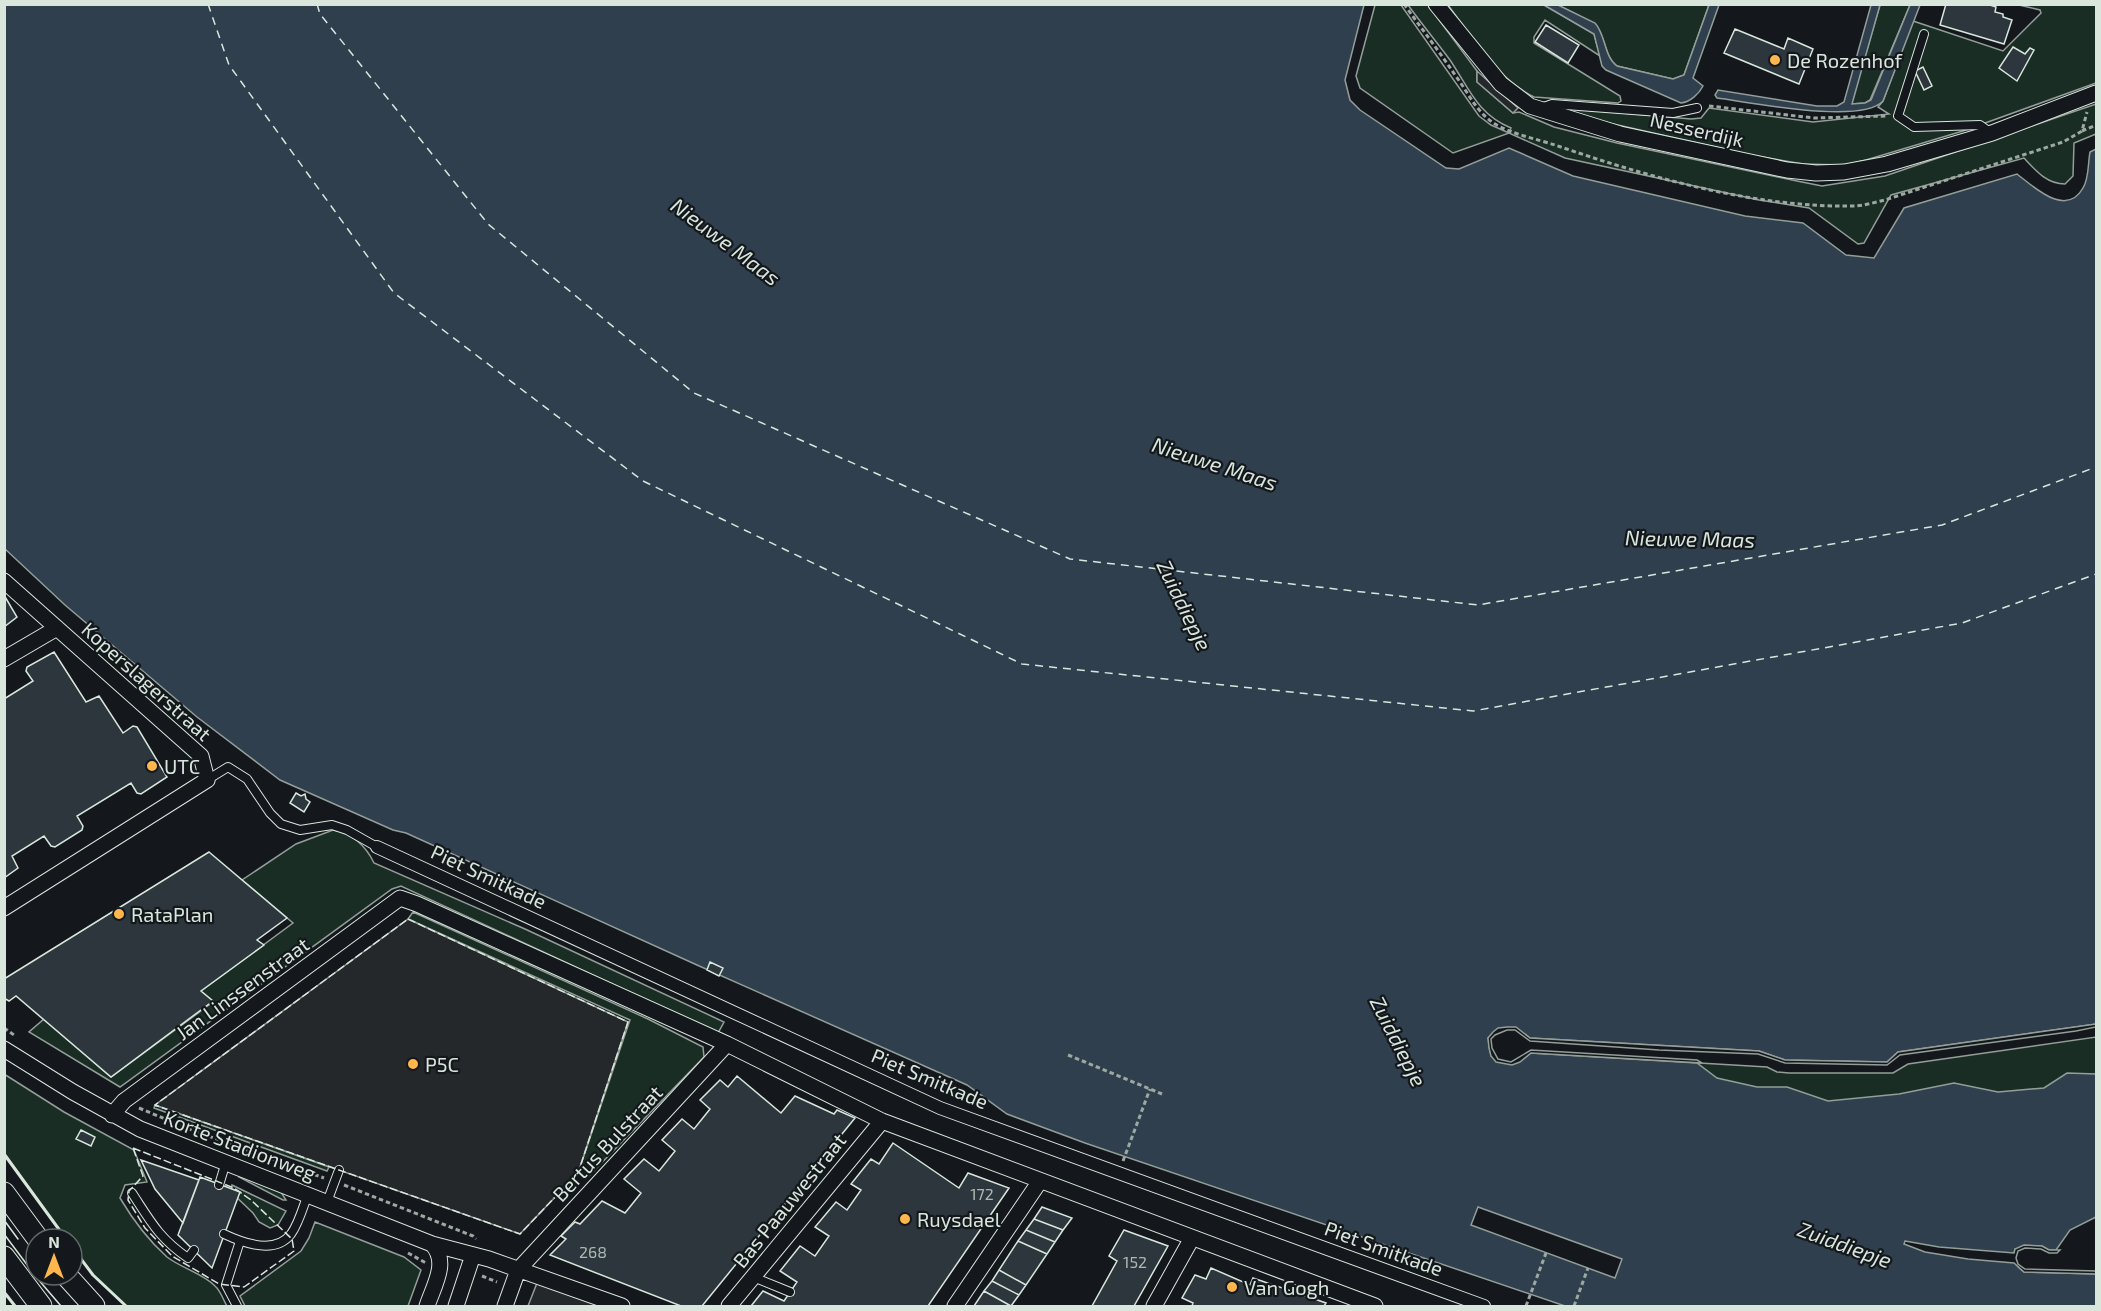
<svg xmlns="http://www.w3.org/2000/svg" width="2101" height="1311" viewBox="0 0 2101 1311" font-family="'Exo 2',sans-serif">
	<rect width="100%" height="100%" fill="#14181c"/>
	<!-- green -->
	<path fill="#1a2d24" stroke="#939e99" stroke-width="1.5" d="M1375 5H1401L1479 116 1491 125 1509 133 1511 128C1477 114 1469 88 1450 60 1436 41 1421 23 1408 5H1428L1477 71V82L1513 113 1519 112 1554 127 1617 143 1797 181 1822 186 1885 176 2096 104V134L2074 143 2073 176 2065 184C2047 184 2036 171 2024 158L1891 195 1864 243 1858 244 1809 208 1759 200 1565 158 1509 133 1453 153 1360 88 1356 76Z
		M1448 5H1544L1594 34 1600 56 1545 20 1534 37V43L1620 96 1621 101 1618 103 1534 97C1497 79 1472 37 1448 5Z
		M1558 5H1709L1684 75 1673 79 1617 66C1604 57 1606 36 1595 24Z
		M1880 5H1910L1870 100 1865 103 1851 104Z
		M2019 5H2096V83L1963 131 1866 160 1844 165 1803 164 1751 155 1560 112 1564 108 1691 119 1701 118 1709 108 1813 122 1889 114 1878 107 1883 101 1913 21 2003 51 2041 13 2040 10Z
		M333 830C352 833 366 846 374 863L525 929 724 1022 718 1033 401 886 392 889 120 1087 29 1032 44 1019 111 1077 213 1002 201 991 293 923 242 880 296 844Z
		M413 912 648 1019 703 1047 704 1057 586 1179 578 1173 630 1020 408 919Z
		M2096 1037V1121L1961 1145 1564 1055 1767 1067 1777 1072 1789 1073H1893L1908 1064Z
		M4 1074 64 1112 134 1150 147 1182 125 1185 120 1198C133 1220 148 1240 167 1257 181 1268 204 1274 215 1286 221 1291 223 1300 227 1306H126L93 1275 72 1247V1239H66L5 1154Z
		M155 1105 329 1167 327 1171 154 1108Z
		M242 1175 281 1192 286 1200H283L239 1177Z
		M232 1185 286 1211 278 1225 270 1228 259 1222 253 1213 231 1192Z
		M315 1222 404 1257 421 1270 408 1306H245L240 1296 301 1251 309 1238Z"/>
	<!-- parking -->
	<path fill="#24282b" stroke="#939e99" stroke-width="1.5" d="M1477 71 1518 108 1513 113 1477 82Z
		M408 919 628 1022 578 1173 520 1234 155 1105Z
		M537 1283 600 1306H528Z"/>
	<!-- water -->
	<path fill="#2f3f4d" stroke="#939e99" stroke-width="1.5" d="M4 5H1364L1345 80 1350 100 1360 110 1446 168 1459 169 1509 148 1573 176 1745 216 1803 223 1846 255 1874 258 1904 208 2017 174C2034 187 2066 218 2083 188 2089 179 2088 162 2090 152L2096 149V1024L1898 1052 1887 1062 1785 1060 1759 1051 1530 1038C1510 1023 1509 1026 1488 1038L1491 1056C1508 1067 1515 1066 1531 1053L1697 1063 1717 1078 1757 1087H1787L1828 1101 1899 1094 1954 1083 1998 1092 2044 1088 2067 1073 2096 1074V1217L2070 1230 2056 1250H2049L2042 1246 2015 1249C2012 1261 2015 1265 2024 1272L2096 1274V1306H1565L1085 1143 1007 1114 967 1085 697 965 406 833 393 830 280 780 197 717 65 605 5 549Z
		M1544 5H1558L1595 23C1606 35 1604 57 1617 66L1673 79 1684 75 1709 5H1719L1693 78 1703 86C1699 94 1690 102 1681 103L1606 70 1602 66 1594 34Z
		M1871 5H1880L1852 104 1865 103 1871 100 1910 5H1920L1883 101C1861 125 1749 102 1717 98L1715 95 1718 90 1817 106H1837L1844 102Z"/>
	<!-- pier -->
	<path fill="#14181c" stroke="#939e99" stroke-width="1.5" d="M2096 1024V1027L2076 1031 1900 1055 1887 1065 1785 1063 1758 1054 1659 1050 1530 1041 1515 1030H1507L1495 1035 1491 1039 1492 1048 1498 1059 1511 1062 1531 1050 1697 1060 1702 1063 1531 1053 1520 1062 1512 1065 1496 1062 1491 1056 1489 1048 1488 1038 1493 1032 1498 1028 1507 1027H1516L1530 1038 1759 1051 1785 1060 1887 1062 1898 1052Z
		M1478 1207 1622 1259 1615 1278 1471 1225Z
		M1905 1241 1939 1247 2014 1253 2015 1249 2024 1245 2042 1246 2049 1250H2060L2057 1253H2049L2041 1249 2025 1248 2018 1251 2016 1258 2018 1264 2025 1269 2096 1271V1274L2024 1272 2014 1263 1968 1259 1925 1252 1904 1244Z"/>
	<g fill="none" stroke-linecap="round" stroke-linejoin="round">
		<!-- ferry -->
		<path stroke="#d8e6dc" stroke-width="1.5" stroke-dasharray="8 6" stroke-linecap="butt" d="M208 4 229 65 394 293 643 481 1022 664 1473 711 1962 623 2096 574
			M317 4 320 14 488 224 694 393 1070 559 1478 605 1942 525 2096 467"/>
	</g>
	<!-- building -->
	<path fill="#2c363c" stroke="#d8e6dc" stroke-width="1.5" d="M1946 4H1987L1996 7 1995 12 2003 14V17L2012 20 2004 44 1940 25Z
		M1546 25 1579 45 1568 63 1535 42Z
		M1735 29 1784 49 1788 38 1813 49 1799 84 1724 53Z
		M2013 47 2025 54 2030 48 2034 50 2017 81 1999 68Z
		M1923 67 1932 86 1924 90 1915 71Z
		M4 595 17 617 4 627Z
		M54 652 86 702 99 696 123 733 133 726 137 727 167 777 141 794 137 793 131 783 77 816 83 826 82 830 55 847 51 846 44 836 12 856 18 868 4 878V699L33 681 26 671 27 667Z
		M296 793 301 796 305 794 306 799 310 802 304 812 290 803Z
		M209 852 287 918 257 940 264 945 201 991 213 1001 111 1077 16 996 9 1001 4 998V979Z
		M710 962 723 968 719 976 707 970Z
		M737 1076 781 1113 795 1096 834 1114 837 1110 855 1118 702 1306H681L550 1255 566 1239 561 1236 575 1222 580 1224 602 1201 625 1213 641 1193 624 1179 644 1159 659 1171 675 1151 662 1140 682 1119 694 1129 710 1109 700 1100 720 1080 728 1087Z
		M81 1130 95 1137 91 1146 76 1139Z
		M893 1143 959 1188 968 1173 1009 1188 928 1306H751L763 1291 784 1301 797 1282 780 1271 800 1246 815 1256 829 1236 815 1227 836 1202 847 1210 861 1190 851 1184 871 1159 879 1164Z
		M141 1160 199 1180 183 1223 155 1189Z
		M200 1177 240 1192 212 1268 178 1235Z
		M1042 1207 1072 1218 1063 1230 1034 1219Z
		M1034 1219 1063 1230 1055 1242 1026 1230Z
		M1026 1230 1055 1242 1047 1254 1018 1241Z
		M1124 1230 1168 1246 1134 1306H1092L1117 1261 1109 1256Z
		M1018 1241 1047 1254 1026 1285 999 1270Z
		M1211 1268 1250 1285 1253 1278 1326 1303 1324 1306H1192L1193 1303 1182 1298 1195 1275 1206 1279Z
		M999 1270 1026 1285 1019 1295 992 1281Z
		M992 1281 1019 1295 1011 1306 984 1291Z
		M984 1291 1011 1306H974Z"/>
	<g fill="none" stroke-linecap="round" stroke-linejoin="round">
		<!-- service casing -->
		<g stroke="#d8e6dc" stroke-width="10">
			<path id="service" d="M1924 34 1898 116 1914 127 1980 125 1990 132
				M1541 108 1552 104 1673 113 1697 108
				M207 780 228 767 247 779 270 813 281 824 300 830 332 825 347 830 377 847
				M219 1185 226 1162
				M132 1193C151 1222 159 1238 188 1258L194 1250
				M327 1202 339 1170
				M224 1234C243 1243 275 1255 291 1234 299 1223 303 1207 308 1194
				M753 1277 790 1292
				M237 1306 226 1285 240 1241"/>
		</g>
		<!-- pedestrian casing -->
		<g stroke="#d8e6dc" stroke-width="14">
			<path id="pedestrian" d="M377 847 940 1108 1484 1306"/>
		</g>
		<!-- minor casing -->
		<g stroke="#d8e6dc" stroke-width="17">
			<path id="minor" d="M1436 4 1501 84 1530 106 1620 134 1787 170 1816 173 1844 172 1887 164 1992 133 2096 93
				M4 581 201 756 207 780 4 908
				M4 659 57 628
				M4 1049 73 1092 140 1129 432 1244 489 1259 622 1306
				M112 1115 124 1101 400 898 417 904 727 1044 882 1121 1375 1306
				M427 1306C434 1285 449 1262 432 1244
				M456 1306 473 1255
				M505 1306 518 1270 727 1044
				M729 1306 882 1121
				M955 1306 1040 1181
				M1154 1306 1192 1238"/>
		</g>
		<!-- secondary casing -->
		<g stroke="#d8e6dc" stroke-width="23">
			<path id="secondary" d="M4 1193 38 1239
				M4 1257 41 1306
				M66 1275 94 1306"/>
		</g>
		<!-- path -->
		<path stroke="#9da8a2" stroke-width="3" stroke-dasharray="4.5 3" stroke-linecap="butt" d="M1404 4C1421 28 1439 51 1455 75 1468 92 1476 112 1495 124 1511 134 1537 139 1555 145 1648 177 1755 208 1854 206 1864 206 1875 202 1885 200L2063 142 2082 131 2087 112
			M1709 106 1814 118 1887 116
			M2082 131 2096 125
			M4 1028 14 1035
			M1068 1055 1162 1094
			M139 1108 189 1129 324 1178
			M1123 1161 1150 1089
			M344 1185 473 1236 476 1239
			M408 1253 426 1263
			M482 1276 497 1282
			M1526 1306 1546 1253
			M1574 1306 1588 1268"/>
		<!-- service -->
		<use href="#service" stroke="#14181c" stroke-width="8"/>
		<!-- pedestrian -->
		<use href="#pedestrian" stroke="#14181c" stroke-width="12"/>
		<!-- minor -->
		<use href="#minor" stroke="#14181c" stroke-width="15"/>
		<!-- secondary -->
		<use href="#secondary" stroke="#14181c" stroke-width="21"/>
		<!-- tram -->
		<path stroke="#d8e6dc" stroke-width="1.5" d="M4 1220 18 1239
			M4 1234 37 1278 61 1306"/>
		<!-- fence -->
		<path stroke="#d8e6dc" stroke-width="1.5" stroke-dasharray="8 3" stroke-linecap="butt" d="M408 919 628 1022 578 1173 520 1234 155 1105Z
			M133 1148 234 1188 251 1200 292 1239 294 1251 244 1287 219 1284 172 1256 145 1228 128 1200 129 1191 143 1176Z"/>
		<!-- wall -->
		<path stroke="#d8e6dc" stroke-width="3" d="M4 1154 66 1239
			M72 1247 93 1275 126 1306
			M4 1292 15 1306"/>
	</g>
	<!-- markers -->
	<g fill="#ffb74d" stroke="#14181c" stroke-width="2">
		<circle cx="1775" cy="60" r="6"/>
		<circle cx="152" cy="766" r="6"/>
		<circle cx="119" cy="914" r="6"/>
		<circle cx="413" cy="1064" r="6"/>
		<circle cx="905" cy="1219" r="6"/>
		<circle cx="1232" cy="1287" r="6"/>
	</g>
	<g text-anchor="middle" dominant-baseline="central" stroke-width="4.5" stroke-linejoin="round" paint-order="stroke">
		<!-- number labels -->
		<g font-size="16" fill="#adbab4">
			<text x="982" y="1193">172</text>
			<text x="593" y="1251">268</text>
			<text x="1135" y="1261">152</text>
		</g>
		<!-- poi labels -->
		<g font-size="20" fill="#d8e6dc" stroke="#14181c" text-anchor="start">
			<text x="1787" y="60">De Rozenhof</text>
			<text x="164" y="766">UTC</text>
			<text x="131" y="914">RataPlan</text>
			<text x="425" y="1064">P5C</text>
			<text x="917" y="1219">Ruysdael</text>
			<text x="1244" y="1287">Van Gogh</text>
		</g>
		<!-- street labels -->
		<g font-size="20" fill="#d8e6dc" stroke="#14181c">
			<text transform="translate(1697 129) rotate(13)">Nesserdijk</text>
			<text transform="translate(147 681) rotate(42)">Koperslagerstraat</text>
			<text transform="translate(489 876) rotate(25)">Piet Smitkade</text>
			<text transform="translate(242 988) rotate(-36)">Jan Linssenstraat</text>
			<text transform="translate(930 1078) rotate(23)">Piet Smitkade</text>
			<text transform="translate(607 1143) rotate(-47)">Bertus Bulstraat</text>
			<text transform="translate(240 1145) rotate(21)">Korte Stadionweg</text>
			<text transform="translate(789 1200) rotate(-51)">Bas Paauwestraat</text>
			<text transform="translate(1384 1248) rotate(20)">Piet Smitkade</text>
		</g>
		<!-- water labels -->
		<g font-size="21" font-style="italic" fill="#d8e6dc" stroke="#14181c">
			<text transform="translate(726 241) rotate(37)">Nieuwe Maas</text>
			<text transform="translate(1215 463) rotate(18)">Nieuwe Maas</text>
			<text transform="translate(1690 538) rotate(1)">Nieuwe Maas</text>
			<text transform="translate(1185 605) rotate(64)">Zuiddiepje</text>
			<text transform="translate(1399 1041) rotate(63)">Zuiddiepje</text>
			<text transform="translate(1845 1244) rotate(20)">Zuiddiepje</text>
		</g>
	</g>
	<!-- border -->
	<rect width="2101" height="1311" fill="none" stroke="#d8e6dc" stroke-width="12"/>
	<!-- north arrow -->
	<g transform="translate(54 1257)"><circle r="28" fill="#14181c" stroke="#626a69" stroke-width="1.5"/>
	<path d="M0-4.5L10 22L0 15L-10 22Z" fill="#ffb74d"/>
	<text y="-9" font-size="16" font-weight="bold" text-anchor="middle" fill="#d8e6dc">N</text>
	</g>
</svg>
